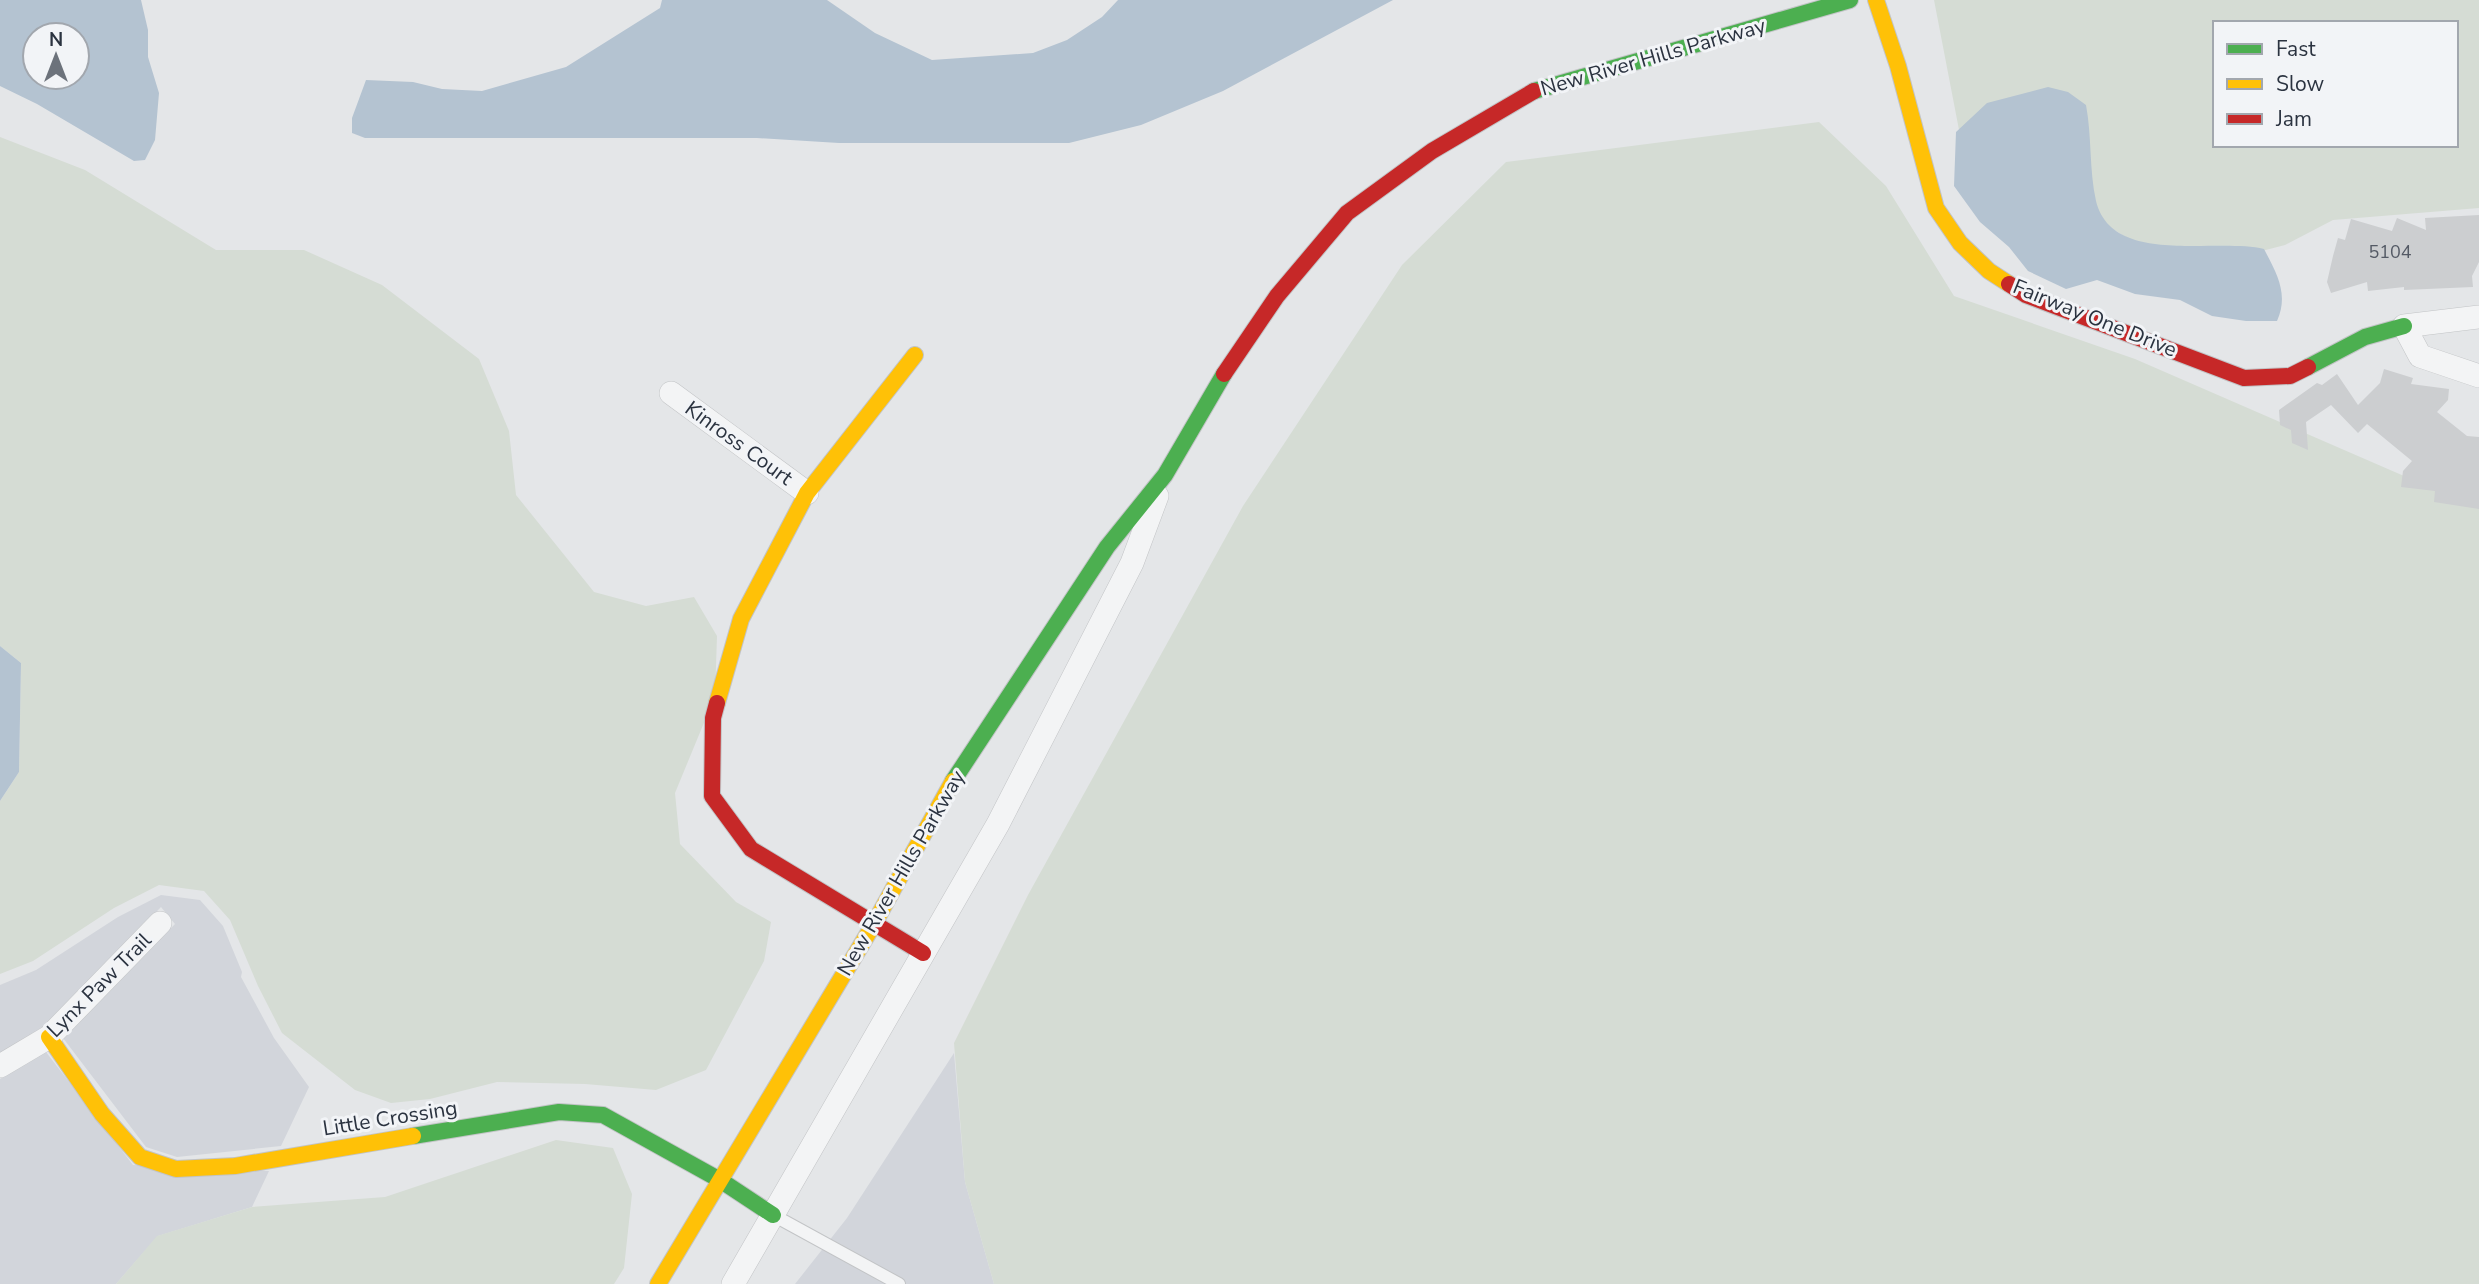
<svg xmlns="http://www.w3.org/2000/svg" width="2479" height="1284" viewBox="0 0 2479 1284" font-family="'Nunito Sans',sans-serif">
	<rect width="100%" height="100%" fill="#e4e6e8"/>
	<!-- built -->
	<path fill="#d2d5db" d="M161 895 200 900 223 926 242 972 241 977 274 1038 309 1087 281 1146 177 1157 146 1147 63 1038 175 924 161 907 43 1027 0 1053V985L36 970 118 917Z
		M46 1052 133 1165 269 1171 252 1207 158 1236 116 1284H0V1079Z
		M954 1053 965 1182 994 1284H795L847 1218Z"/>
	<!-- green -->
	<path fill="#d5dcd4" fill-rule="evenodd" d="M1934 0H2479V208L2333 220 2285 245 2227 260H2163L1960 135ZM2215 23H2456V145H2215Z
		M1819 122 1886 186 1954 296 2135 359 2404 476 2479 504V1284H994L965 1182 954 1043 1028 895 1243 506 1402 265 1506 162Z
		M0 137 85 170 216 250H304L382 285 479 359 509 431 516 495 594 592 646 606 694 597 717 636 715 696 675 793 680 844 736 902 771 922 764 961 706 1070 656 1090 585 1084 497 1082 430 1099 391 1103 355 1090 282 1033 258 986 230 920 204 891 159 885 114 908 33 961 0 974V801L19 772 21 663 0 646Z
		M556 1140 613 1148 632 1194 624 1268 614 1284H116L157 1236 252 1207 385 1197Z"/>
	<!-- water -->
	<path fill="#b4c3d1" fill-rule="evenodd" d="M0 0H141L148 30V57L159 93 155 140 145 160 134 161 37 104 0 86ZM77 35V77H35V35Z
		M662 0H827L875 33 932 60 1033 53 1067 40 1102 17 1118 0H1393L1223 91 1141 125 1069 143H839L757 138H365L352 133V118L366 80 413 82 442 89 482 91 566 67 660 8Z
		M2048 87 2068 92 2086 105C2092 137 2089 169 2096 201 2112 267 2216 237 2264 249 2277 274 2289 294 2277 321H2246L2212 316 2180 300 2135 294 2097 280 2066 289 2028 271 2009 247 1980 222 1954 186 1956 132 1987 103Z
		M0 646 21 663 19 772 0 801Z"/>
	<!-- building -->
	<path fill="#ccced0" d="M2479 215V262L2472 276 2473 287 2404 290V287L2368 291 2367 282 2331 293 2327 282 2333 256 2338 238 2345 240 2351 219 2392 231 2397 218 2426 230 2425 218Z
		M2384 369 2413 378 2411 384 2449 389 2448 400 2437 412 2467 436 2479 437V509L2434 502 2435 491 2401 487 2403 471 2412 461 2367 424 2358 433 2331 405 2306 422 2308 450 2292 443 2291 430 2280 425 2279 410 2317 383 2322 385 2337 374 2358 405 2380 383Z"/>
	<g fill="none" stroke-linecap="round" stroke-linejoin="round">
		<!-- lane casing -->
		<g stroke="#c2c4c6" stroke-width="14">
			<path id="lane" d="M773 1215 899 1284"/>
		</g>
		<!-- street casing -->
		<g stroke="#c2c4c6" stroke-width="24">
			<path id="street" d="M2479 317 2404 326 2420 356 2479 376
				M671 393 807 493
				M0 1066 49 1037 160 923
				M733 1284 998 824 1132 563 1157 496"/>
		</g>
		<!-- fast casing -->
		<g stroke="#c2c4c6" stroke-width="18">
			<path id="fast" d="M1534 91 1850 0
				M2308 367 2365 337 2404 326
				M953 781 1107 547 1165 475 1224 374
				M413 1136 559 1112 603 1115 720 1180 773 1215"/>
		</g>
		<!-- slow casing -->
		<g stroke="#c2c4c6" stroke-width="18">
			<path id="slow" d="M1876 0 1898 66 1936 208 1960 243 1989 271 2009 284
				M717 703 741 619 807 493 915 355
				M49 1037 102 1114 140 1157 176 1169 235 1166 413 1136
				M658 1284 875 922 953 781"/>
		</g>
		<!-- jam casing -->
		<g stroke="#c2c4c6" stroke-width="18">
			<path id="jam" d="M2009 284 2026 295 2244 378 2290 376 2308 367
				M1224 374 1277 296 1347 213 1432 151 1534 91
				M717 703 713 718 712 796 751 849 923 953"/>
		</g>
		<!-- lane -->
		<use href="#lane" stroke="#f3f4f5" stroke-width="12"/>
		<!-- street -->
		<use href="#street" stroke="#f3f4f5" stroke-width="23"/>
		<!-- fast -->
		<use href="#fast" stroke="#4caf50" stroke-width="16"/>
		<!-- slow -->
		<use href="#slow" stroke="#ffc107" stroke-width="16"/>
		<!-- jam -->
		<use href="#jam" stroke="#c62828" stroke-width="16"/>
	</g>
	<g text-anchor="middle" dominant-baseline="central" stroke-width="6" stroke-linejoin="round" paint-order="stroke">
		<!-- number labels -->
		<g font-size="18" fill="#545a65">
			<text x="2390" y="252">5104</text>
		</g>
		<!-- street labels -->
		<g font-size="21" fill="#2b3340" stroke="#f2f4f7">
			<text transform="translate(1653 57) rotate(-16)">New River Hills Parkway</text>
			<text transform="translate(2095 318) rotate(22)">Fairway One Drive</text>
			<text transform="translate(739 443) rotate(36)">Kinross Court</text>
			<text transform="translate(901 873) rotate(-60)">New River Hills Parkway</text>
			<text transform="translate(99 985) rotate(-45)">Lynx Paw Trail</text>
			<text transform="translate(390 1118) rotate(-9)">Little Crossing</text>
		</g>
	</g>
	<!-- legend -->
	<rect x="2213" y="21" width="245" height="126" fill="#f2f4f7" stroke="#a2a7ae" stroke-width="2"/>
	<rect x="2227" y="44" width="35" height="10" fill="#4caf50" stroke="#a2a7ae" stroke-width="2"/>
	<text x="2276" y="56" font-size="21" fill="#2b3340">Fast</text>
	<rect x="2227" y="79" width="35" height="10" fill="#ffc107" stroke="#a2a7ae" stroke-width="2"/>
	<text x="2276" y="91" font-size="21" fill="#2b3340">Slow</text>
	<rect x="2227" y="114" width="35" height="10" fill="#c62828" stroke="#a2a7ae" stroke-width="2"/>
	<text x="2276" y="126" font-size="21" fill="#2b3340">Jam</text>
	<!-- north arrow -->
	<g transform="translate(56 56)"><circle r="33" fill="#f2f4f7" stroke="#a2a7ae" stroke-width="2"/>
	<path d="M0-5L12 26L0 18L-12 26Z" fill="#6c727b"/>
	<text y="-10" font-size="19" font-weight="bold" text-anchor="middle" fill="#2b3340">N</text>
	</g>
</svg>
